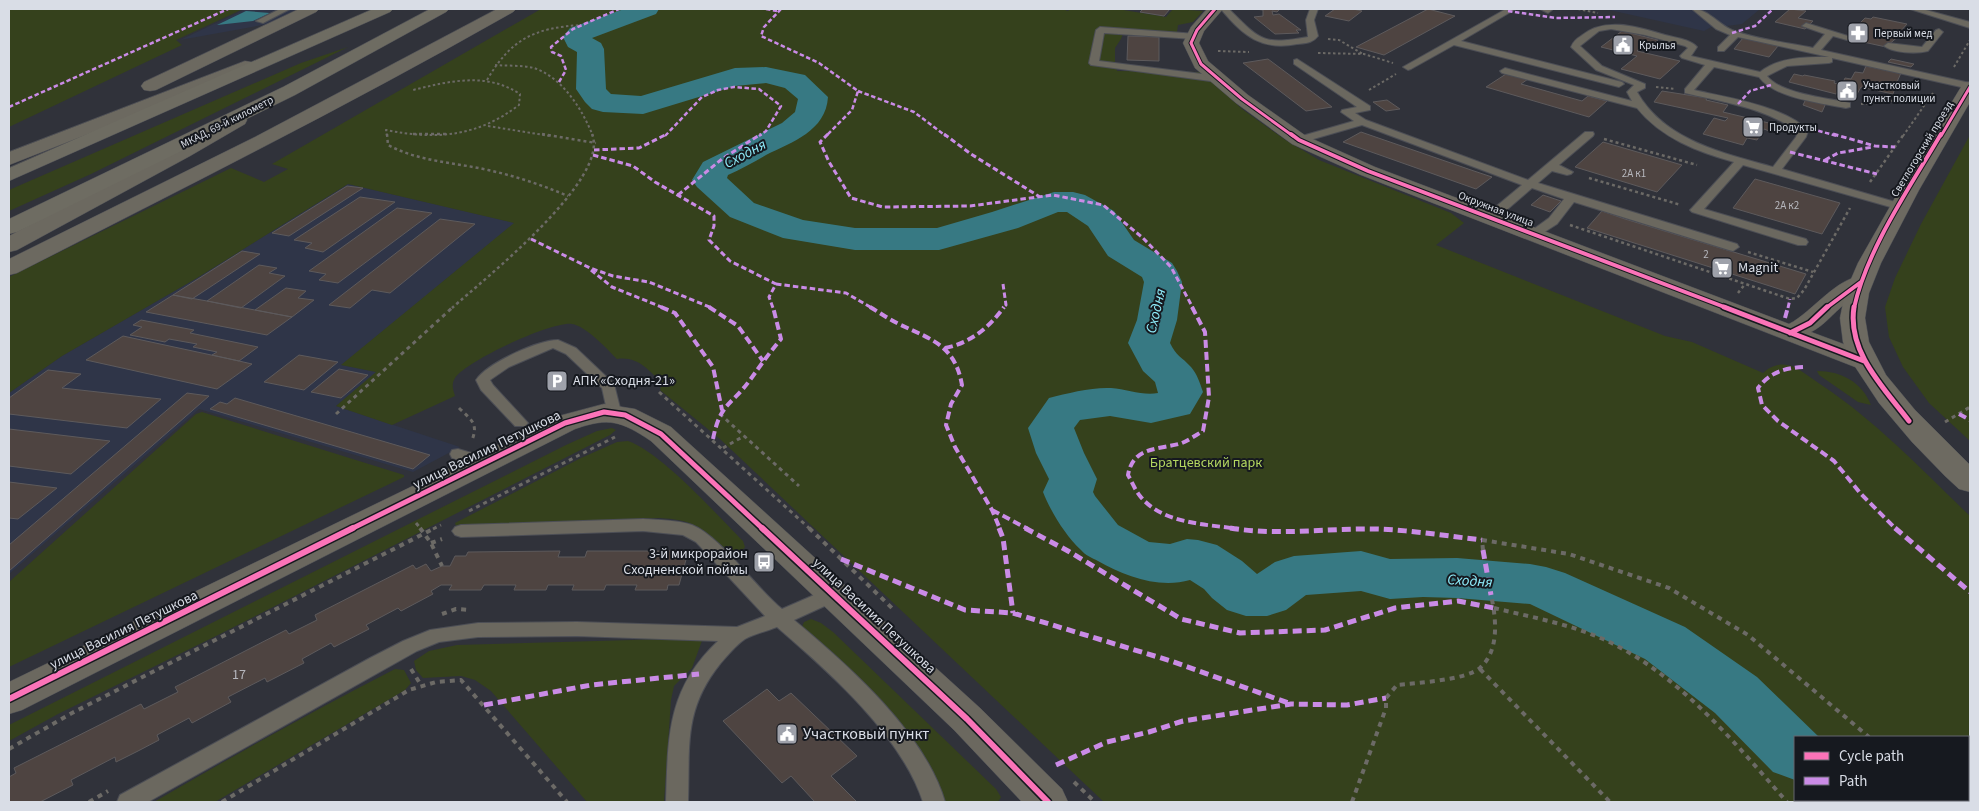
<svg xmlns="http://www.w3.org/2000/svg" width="1979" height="811" viewBox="0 0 1979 811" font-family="'Source Sans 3',sans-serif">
	<rect width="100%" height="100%" fill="#30323a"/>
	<!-- built -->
	<path fill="#2f3548" d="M246 9H298L268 24 180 40Z
		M1605 9H1760L1742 24 1719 27 1715 25 1704 31Z
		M348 184 515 223 342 365 377 372 336 406 460 447 413 472 199 409 9 574V393L62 356 197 278Z"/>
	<!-- green -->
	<path fill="#35411c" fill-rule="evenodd" d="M9 9H243L176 40 182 45 9 127Z
		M541 9H1062L1068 11 1070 9H1117L1166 17 1173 9 1203 11 1193 22 1178 25 1177 32 1124 31 1121 39 1115 48V63L1117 71 1202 72 1242 109 1284 139 1319 160 1451 213 1464 223 1436 245 1665 336 1692 342 1763 373C1771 365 1783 362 1794 367 1804 372 1814 380 1823 386 1878 423 1923 471 1970 516V802H1104L720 439 660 390 662 383C648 370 638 356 617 359 607 349 586 326 572 324 552 321 466 361 455 378 451 384 453 390 455 396L392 425 336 406 376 372 341 365 514 223 348 184 197 278 62 356 9 393V277L231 168 264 182 288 169 272 164ZM1795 737H1968V800H1795Z
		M348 47 91 174 9 211V190L301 63Z
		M1970 135V441L1929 403 1903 367 1889 337 1885 307 1895 278 1921 224Z
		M1817 371C1841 371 1862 382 1871 405L1858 402 1819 375Z
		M202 412 404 475V477L9 667V582L196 414Z
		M612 428 616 430 610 435 220 634 58 714 9 741V725L566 445 597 431Z
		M628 441C662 453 716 514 743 541L745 547 741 552C724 554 712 534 698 527 686 520 673 519 660 518L456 526 455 523 581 458 617 442Z
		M811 619 821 623 833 632 996 789 1001 797 998 802H943L801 629 804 622Z
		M703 638 692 668 674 686 671 700 664 802H587L491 691 475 680 461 676 423 678 416 670 414 661 429 651 457 645Z
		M395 669 404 670 411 683 405 690 215 802H154C233 756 313 711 395 669Z"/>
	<!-- water -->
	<path fill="#377983" d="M246 11 270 13 253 21 217 25Z"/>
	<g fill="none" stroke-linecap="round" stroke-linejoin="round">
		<!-- river -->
		<path fill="#377983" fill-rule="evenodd" d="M624 9H659L656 14 592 38 601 43 604 49 606 89 611 94 641 96 735 68 766 67 805 75 828 97C826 131 792 142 766 155 754 162 741 169 728 175L727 178 754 203 803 220 855 228H937L992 212 1054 192H1073L1085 195 1114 211 1134 240 1172 263 1177 271 1182 282 1177 320 1170 343C1176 356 1182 357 1191 367 1197 374 1200 383 1203 392L1190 414 1151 423 1110 416 1080 420 1074 428 1084 453 1097 479 1093 492 1095 496 1118 525 1149 542 1170 544 1187 539 1198 540 1217 545 1242 561 1257 574 1275 562 1294 556 1361 551 1390 559 1457 558 1530 564 1546 567 1565 573 1685 627 1757 677 1819 737H1795V780L1773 772 1715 713 1645 659 1530 604 1457 598 1423 597 1390 599 1361 591 1306 595 1286 610 1267 616H1246L1227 610 1212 598 1204 589 1190 580C1159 589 1124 576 1098 561 1092 558 1085 555 1081 550 1065 535 1051 512 1043 492L1049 479 1036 453 1028 428 1049 398C1068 393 1092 387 1111 388 1127 389 1143 396 1158 393L1155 382 1143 371 1128 343 1137 320 1144 282 1142 277 1108 256 1088 226 1067 212H1058L1018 228 939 250H855L783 238 730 217 697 187 692 180 703 162 782 123 795 112 798 99 785 88 766 83 735 86 643 114 603 112 592 109 585 102 576 89 577 52 568 47 563 37 570 28Z
			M1808 800H1874L1876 802H1809Z"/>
	</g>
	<!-- building -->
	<path fill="#4e4441" stroke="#5d5a5c" d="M1143 9H1170L1164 16 1140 12Z
		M1255 9H1280L1277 12 1272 11 1273 15 1279 14 1301 30H1296L1299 33 1275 34 1254 17 1263 16V10Z
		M1335 9H1353L1362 11 1349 21 1325 16Z
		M1428 9 1455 16 1384 55 1356 47Z
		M1790 9 1806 11 1798 18 1813 21 1805 29 1775 22Z
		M1873 17 1907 24 1899 33 1901 34 1886 47 1845 38 1865 18 1871 19Z
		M1622 31 1658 40 1646 50 1640 48 1637 51 1680 61 1660 79 1621 69 1637 56 1601 47Z
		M1128 36 1159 37V61L1127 60Z
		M1743 38 1778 46 1769 57 1734 49Z
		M1268 59 1323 100 1332 107 1306 111 1243 63Z
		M1891 59 1914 64 1911 67 1888 62Z
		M1866 66 1901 73 1897 82 1905 84 1902 90 1895 88 1893 94 1861 87 1856 96 1837 92 1836 94 1789 82 1794 74 1803 76 1804 75 1835 81 1834 83 1842 85 1845 78 1851 79 1855 72 1863 73Z
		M1506 74 1528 79 1521 84 1582 101 1588 96 1607 101 1589 117 1486 87Z
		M1662 91 1707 98 1706 100 1728 105 1723 112 1773 124 1769 131 1764 129 1757 140 1747 138 1743 145 1703 134 1714 118 1725 121 1728 118 1654 102Z
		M1806 99 1826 103 1822 112 1803 105Z
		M1387 100 1400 109 1386 111 1373 102Z
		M1361 132 1474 171 1492 177 1476 189 1343 142Z
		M1603 142 1682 165 1657 192 1575 167Z
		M1755 179 1840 203 1822 234 1733 208Z
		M347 186 363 188 289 236 272 233Z
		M1543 195 1561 201 1550 212 1531 205Z
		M360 197 395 202 323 252 305 248 312 243 294 240Z
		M397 208 432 213 338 283 319 280 326 274 309 271Z
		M1602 211 1625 219 1806 274 1795 294 1587 228Z
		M440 219 475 224 390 293 372 290 350 308 329 305Z
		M242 251 260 254 192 299 173 295Z
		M259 265 277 268 269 273 285 276 241 308 207 301Z
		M286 288 306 291 298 298 314 300 292 317 255 310Z
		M173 295 207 301 292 317 267 335 146 312Z
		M141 320 194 330 190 333 258 347 239 361 212 355 217 352 193 347 197 344 169 339 165 342 130 335 142 327 133 325Z
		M123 336 239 361 252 364 217 389 86 360Z
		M299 355 338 362 304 390 264 382Z
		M339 369 368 375 341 398 311 392Z
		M48 370 81 374 62 388 161 399 127 428 9 414V398Z
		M187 393 209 396 9 571V545Z
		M235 398 430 455 413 469 210 409 220 402 227 404Z
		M9 429 110 441 71 474 9 466Z
		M9 482 57 488 18 519 9 518Z
		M560 551 558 557H585L587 551H679L678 556H687L679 585H668L667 590H635L637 585H606L604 590H572L574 585H548L546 590H514L516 585H484L481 590H449L452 585H441L431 591 433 594 401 611 398 608 366 625 369 629 334 647 331 643 302 659 304 663 267 682 265 678 228 697 231 702 192 723 189 718 157 735 159 740 138 751 116 762 115 757 71 780 73 785 40 802H9V777L16 773 14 768 141 704 144 709 178 692 175 687 286 630 289 634 317 620 315 615 413 565 416 569 426 564 431 571 442 566H450L455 556H466L468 552Z
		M767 689 779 701 791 693 857 756 831 776 857 802H812L814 801 791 776 782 783 723 721Z"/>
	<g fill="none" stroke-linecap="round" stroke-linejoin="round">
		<!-- service casing -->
		<g stroke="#4c4e55" stroke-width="2">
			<path id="service" d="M280 9H290L263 23 256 21Z
				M1221 9H1229C1261 41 1263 45 1308 37L1306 20 1310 9H1318L1314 20 1318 36C1313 43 1306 43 1297 44 1262 51 1243 36 1221 9Z
				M1506 9 1514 10 1461 41 1622 82 1624 84 1619 87 1454 45 1411 69 1408 70 1403 67Z
				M1540 9H1551L1552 10 1548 13Z
				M1692 9C1707 8 1718 24 1732 30 1755 39 1789 43 1813 48L1825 34 1802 26 1806 23 1851 37 1847 40 1833 36 1821 50 1970 83V89L1832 58V62L1829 63 1787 66 1767 76C1781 94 1828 98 1850 103V107L1846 108C1821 103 1774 98 1759 77L1714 67 1694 90C1725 97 1788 107 1808 131L1806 137 1782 169 1902 204 1904 206 1902 208H1894L1743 165 1704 209 1806 239 1808 242 1806 245H1798L1692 212 1690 210 1692 208 1734 162C1698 152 1661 138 1637 108L1502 73 1500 71 1505 68 1632 101 1627 92 1634 85 1596 70 1571 47C1573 42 1576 39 1581 36 1605 16 1638 27 1665 35 1676 38 1690 39 1697 47L1691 56 1760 72C1779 57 1805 57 1829 57L1738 37 1724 51H1718V47L1730 35 1716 29ZM1611 29 1645 35 1685 46 1688 48 1680 56 1682 58 1705 65 1685 89V93C1722 102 1767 108 1798 132L1796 137 1773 167C1723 153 1665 141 1637 92L1645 88V84L1602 66 1580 46 1599 31Z
				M1910 9H1922L1970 22V28Z
				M1100 27 1197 34V38L1194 39 1104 33 1099 61 1218 76 1223 79 1218 82 1091 65 1089 63 1096 30Z
				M1939 29 1943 32 1928 51C1916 54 1893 53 1884 46L1888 43 1922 47 1936 30Z
				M1297 59 1370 106V110L1355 113 1366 120 1528 180 1585 132H1593L1594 134 1593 136 1559 165 1573 172 1571 174 1567 175 1552 171 1538 183 1737 244 1739 247 1733 251 1729 250 1574 202 1557 224 1535 238 1531 237 1529 234 1531 231 1549 218 1564 199 1532 188 1495 220H1487L1485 217 1487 214 1522 185 1362 125 1303 142H1295L1294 140 1295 138 1354 121 1341 112 1342 110 1357 107 1294 64V60Z
				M558 340 576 348 614 384 621 412 618 415H608L602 388 566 354 553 348 509 367 490 380 493 385 528 423 525 426H515L481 390 476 380C487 363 538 340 558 340Z
				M458 449 492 459 494 463 492 467 486 468 452 458 450 454 452 450Z
				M643 519C659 520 677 520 692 525 720 536 756 588 782 609L828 589 834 587 840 589 843 594 840 599 794 620C848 665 925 733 945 802H923C901 735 829 672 777 627 767 631 754 634 745 639 736 645 727 656 720 664 683 710 690 747 688 802H666C668 736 667 689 718 641L577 636 478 637 439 642 417 651 148 802H117L120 795 370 658 403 641 430 630 478 623 577 622 737 627 765 616 696 542 683 535 643 531 461 537 455 535 452 531 455 527 461 525Z"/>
		</g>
		<!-- minor casing -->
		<g stroke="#4c4e55" stroke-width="1">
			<path id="minor" d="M1207 9H1223L1204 31 1199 43 1208 61 1248 95 1306 136 1375 167 1789 324C1813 312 1842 270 1869 277L1873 282C1866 292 1854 297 1845 304 1833 313 1825 325 1811 332L1873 355 1877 361 1873 367 1864 369 1855 367 1361 175 1292 144 1236 103 1195 68 1183 43 1191 27Z
				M604 404 635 409 671 427 980 708 1062 789 1068 802H1022L954 730 651 441C621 421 609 417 575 429L22 710 9 714V682L555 417Z"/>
		</g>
		<!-- secondary casing -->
		<g stroke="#4c4e55" stroke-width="1">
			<path id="secondary" d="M1970 82V102L1919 190 1881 263 1869 293 1865 318 1869 342 1886 375 1915 410 1970 465V492L1959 489 1945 476 1912 442 1879 403 1850 359 1843 342 1840 318 1845 293 1858 263 1909 173 1961 87 1964 83Z"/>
		</g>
		<!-- primary casing -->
		<g stroke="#4c4e55" stroke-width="1">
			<path id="primary" d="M299 9H319L316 12 156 90 150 91 144 90 141 86 144 82Z
				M497 9H516L513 12C351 104 184 188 17 273L9 275V259L255 137Z
				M245 61 251 62 254 66 251 70 9 165V152Z
				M238 114 245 116 247 120 245 124 190 156 17 250 9 252V236L176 148 231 116Z"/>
		</g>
		<!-- trunk casing -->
		<g stroke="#4c4e55" stroke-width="1">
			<path id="trunk" d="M373 9H393L390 12 9 181V168Z
				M430 9H449L446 12 295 95 17 232 9 234V219L283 87Z"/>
		</g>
		<!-- path-far3 -->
		<path stroke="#6c6a66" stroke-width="2" stroke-dasharray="2.5 2.5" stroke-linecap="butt" d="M1578 9 1598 13
			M1620 9H1631
			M1328 39 1339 40 1363 54
			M1218 51 1249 52
			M1318 53 1364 54 1393 63
			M495 65C507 66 522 65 534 68 563 78 582 109 593 136
			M1954 67 1970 40
			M487 80C511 39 534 28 581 25
			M1656 87 1675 89
			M1369 90 1396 74
			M1861 104 1930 97
			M488 126 550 136
			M387 136 386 130C436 140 477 137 519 105L520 94C486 72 450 81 413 90
			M1903 136 1933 93"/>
		<!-- path-far2 -->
		<path stroke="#6c6a66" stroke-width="2.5" stroke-dasharray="3 3" stroke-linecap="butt" d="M387 134 388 145C420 162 453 162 488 170 515 176 542 185 568 196
			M413 134H447
			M542 134 596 143
			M1604 139 1697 165
			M1589 178 1681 205
			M1870 182 1904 134
			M1570 225 1790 299 1797 298 1804 290 1850 208
			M1748 252 1813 272
			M1738 293 1745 284
			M452 308C483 280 611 179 592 134"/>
		<!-- path-far1 -->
		<path stroke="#6c6a66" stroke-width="3" stroke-dasharray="4 4" stroke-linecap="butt" d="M659 392 810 529
			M459 408C470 419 479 423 472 440
			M336 414 453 307
			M720 414 799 486
			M1945 422 1970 407
			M723 448 744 436
			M469 511 615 437
			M416 523 421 529
			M433 529 441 525"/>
		<!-- path -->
		<path stroke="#6c6a66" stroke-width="4" stroke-dasharray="5 5" stroke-linecap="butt" d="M420 528 431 543 442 566
			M809 528 894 610
			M431 543 442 539
			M1483 550 1482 540 1569 554 1669 588 1748 635 1869 737
			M1494 608C1531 617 1569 624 1603 639 1678 673 1734 742 1787 802
			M442 614 456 609 470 610
			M411 669 421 685
			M1480 669 1610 802
			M9 749 72 713 435 528
			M1074 782 1095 802
			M1933 800 1935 802
			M89 802 108 791
			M222 802 409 690 436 682 461 680 567 802
			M1352 802 1386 708V698L1397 685C1416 683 1466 680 1480 668 1500 650 1496 618 1491 595"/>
		<!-- service -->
		<use href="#service" fill="#6b685f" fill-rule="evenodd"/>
		<!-- minor -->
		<use href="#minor" fill="#6b685f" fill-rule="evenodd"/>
		<!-- secondary -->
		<use href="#secondary" fill="#6d6a61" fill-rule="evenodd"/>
		<!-- primary -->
		<use href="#primary" fill="#6c6960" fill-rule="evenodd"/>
		<!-- trunk -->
		<use href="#trunk" fill="#6e6c62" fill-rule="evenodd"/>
		<!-- quiet-far3 -->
		<path stroke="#ca8be6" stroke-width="2.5" stroke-dasharray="4.5 2.5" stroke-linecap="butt" d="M766 9 777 11
			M781 9 764 27 761 36 819 63 858 91 852 110 826 136
			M1508 11 1556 18 1615 17
			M1732 33 1755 26 1773 9
			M559 82 566 70 561 56 552 52 551 47 573 29 619 9
			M858 91 914 112 946 136
			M1738 104 1750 91 1771 85
			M9 107 228 9
			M1798 125 1837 136
			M665 136 702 97 718 90 734 87 759 89 781 106 766 131 759 136"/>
		<!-- quiet-far2 -->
		<path stroke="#ca8be6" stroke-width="3" stroke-dasharray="5.5 3" stroke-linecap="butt" d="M828 134 820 142 829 162 851 198 883 207 970 206 1053 195 1103 205 1143 238 1171 267 1193 308
			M944 134 971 154 1040 197
			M1833 134 1875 146 1895 147
			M594 150 639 148 667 134
			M1790 152 1877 174
			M593 155 633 166 655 182 714 216V226L709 240 730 261 776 284 769 297 773 308
			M1825 160 1838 153 1873 147
			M678 195 722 159 761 134
			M531 239 590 268 613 276 649 282 712 308
			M591 270 612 287 664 308
			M776 284 846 293 872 308
			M1003 284 1006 305 1003 308
			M1788 308 1790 299"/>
		<!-- quiet-far1 -->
		<path stroke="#ca8be6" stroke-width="4" stroke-dasharray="8 4" stroke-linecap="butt" d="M661 307 675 313 713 367 722 410
			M709 307 738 326 763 361
			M870 307C880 313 890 320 901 325 933 340 955 346 962 385L951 404 946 425 955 447 992 510 1000 529
			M1192 307 1205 332 1209 397 1203 431C1196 435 1189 440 1182 443 1159 450 1133 446 1128 475 1132 482 1135 490 1140 496 1162 524 1206 524 1238 529
			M1785 318 1788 307
			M945 348C970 343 989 328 1004 307
			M1803 367C1784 368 1769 373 1758 388L1762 405 1778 421 1834 461 1861 494 1896 529
			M1959 414 1970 420
			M713 439C720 403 731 406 750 380 760 366 770 352 781 339L773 307
			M992 510 1028 529
			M1370 529H1379"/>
		<!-- quiet -->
		<path stroke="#ca8be6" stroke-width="5" stroke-dasharray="9 5" stroke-linecap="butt" d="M999 528 1003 538 1013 613
			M1025 528 1068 551 1181 619 1240 633 1325 630 1395 608 1458 601 1494 608
			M1230 528C1279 536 1327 528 1375 529 1411 530 1447 536 1482 540
			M1895 528 1970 592
			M1483 550 1491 595
			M841 559 965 610 1013 613 1171 661 1291 704
			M484 705 591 685 699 674
			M1056 765 1107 742 1149 732 1183 721 1291 704 1347 705 1386 698"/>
		<!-- cycleway-far3 casing -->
		<g stroke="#16191f" stroke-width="5">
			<path id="cycleway-far3" d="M1215 9 1197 30 1191 43 1201 64 1242 99 1293 136
				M1941 136 1970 87"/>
		</g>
		<!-- cycleway-far2 casing -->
		<g stroke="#16191f" stroke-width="6">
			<path id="cycleway-far2" d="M1291 134 1299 140 1368 171 1727 308
				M1826 308 1861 282
				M1854 308C1867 249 1910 187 1941 134"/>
		</g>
		<!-- cycleway-far1 casing -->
		<g stroke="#16191f" stroke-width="8">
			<path id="cycleway-far1" d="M1724 307 1864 361
				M1854 307C1847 352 1884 388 1909 421
				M1790 333 1810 323 1827 307
				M351 529 565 423 604 412 625 415 661 434 763 529"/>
		</g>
		<!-- cycleway casing -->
		<g stroke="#16191f" stroke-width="9">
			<path id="cycleway" d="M762 528 967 719 1048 802
				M9 699 353 528"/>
		</g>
		<!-- cycleway-far3 -->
		<use href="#cycleway-far3" stroke="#fb73b8" stroke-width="3"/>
		<!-- cycleway-far2 -->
		<use href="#cycleway-far2" stroke="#fb73b8" stroke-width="4"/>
		<!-- cycleway-far1 -->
		<use href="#cycleway-far1" stroke="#fb73b8" stroke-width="5"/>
		<!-- cycleway -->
		<use href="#cycleway" stroke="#fb73b8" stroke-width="6"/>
	</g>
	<!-- icons -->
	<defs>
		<g id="pharmacy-square" transform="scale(1.125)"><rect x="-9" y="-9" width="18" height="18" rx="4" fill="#9ea1aa" stroke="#16191f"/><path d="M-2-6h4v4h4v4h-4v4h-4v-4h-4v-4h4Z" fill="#fff"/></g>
		<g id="civic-square" transform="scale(1.125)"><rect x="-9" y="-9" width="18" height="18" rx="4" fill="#9ea1aa" stroke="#16191f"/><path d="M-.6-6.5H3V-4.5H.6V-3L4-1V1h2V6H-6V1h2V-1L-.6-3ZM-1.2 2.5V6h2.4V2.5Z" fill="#fff"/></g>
		<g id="supermarket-square" transform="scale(1.125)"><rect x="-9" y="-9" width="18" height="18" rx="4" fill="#9ea1aa" stroke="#16191f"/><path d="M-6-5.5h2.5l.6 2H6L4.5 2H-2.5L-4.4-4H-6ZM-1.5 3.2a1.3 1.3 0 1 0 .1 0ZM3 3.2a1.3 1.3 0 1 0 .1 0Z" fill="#fff"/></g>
		<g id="parking-square" transform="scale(1.125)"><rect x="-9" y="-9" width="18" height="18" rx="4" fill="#9ea1aa" stroke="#16191f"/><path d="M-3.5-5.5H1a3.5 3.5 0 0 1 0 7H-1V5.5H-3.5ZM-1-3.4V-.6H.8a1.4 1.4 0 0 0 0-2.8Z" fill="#fff"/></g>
		<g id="bus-square" transform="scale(1.125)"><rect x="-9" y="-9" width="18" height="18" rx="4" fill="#9ea1aa" stroke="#16191f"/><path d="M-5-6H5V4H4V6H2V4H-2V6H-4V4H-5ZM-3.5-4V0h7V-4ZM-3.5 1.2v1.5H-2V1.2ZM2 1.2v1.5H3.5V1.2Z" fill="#fff"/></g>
	</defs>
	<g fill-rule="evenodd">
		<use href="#pharmacy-square" x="1858" y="33"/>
		<use href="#civic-square" x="1623" y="45"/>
		<use href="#civic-square" x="1847" y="91"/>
		<use href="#supermarket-square" x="1753" y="127"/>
		<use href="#supermarket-square" x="1722" y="268"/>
		<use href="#parking-square" x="557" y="381"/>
		<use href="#bus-square" x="764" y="562"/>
		<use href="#civic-square" x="787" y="734"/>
	</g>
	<g text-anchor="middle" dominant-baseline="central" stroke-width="4" stroke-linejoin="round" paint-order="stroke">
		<!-- far-poi labels -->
		<g font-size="11" fill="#d9dde6" stroke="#16191f" text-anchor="start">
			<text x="1874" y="33">Первый мед</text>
			<text x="1639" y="45">Крылья</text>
			<text x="1863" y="85">Участковый<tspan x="1863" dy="13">пункт полиции</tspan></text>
			<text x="1769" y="127">Продукты</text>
		</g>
		<!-- far-street labels -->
		<g font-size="11" fill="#d9dde6" stroke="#16191f">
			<text transform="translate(227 122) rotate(-27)">МКАД, 69-й километр</text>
			<text transform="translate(1922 149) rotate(-59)">Светлогорский проезд</text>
			<text transform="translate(1496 209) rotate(21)">Окружная улица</text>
		</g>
		<!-- number labels -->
		<g font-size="11" fill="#b6b7bd">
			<text x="1634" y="173">2А к1</text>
			<text x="1787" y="205">2А к2</text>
			<text x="1706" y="254">2</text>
		</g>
		<!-- poi labels -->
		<g font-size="14" fill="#d9dde6" stroke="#16191f" text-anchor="start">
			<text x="1738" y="268">Magnit</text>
			<text x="573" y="381">АПК «Сходня-21»</text>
			<text x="748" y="554" text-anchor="end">3-й микрорайон<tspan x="748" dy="16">Сходненской поймы</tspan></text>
		</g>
		<!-- street labels -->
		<g font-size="14" fill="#d9dde6" stroke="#16191f">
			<text transform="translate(487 450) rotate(-26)">улица Василия Петушкова</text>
			<text transform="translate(874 616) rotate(43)">улица Василия Петушкова</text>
			<text transform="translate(124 630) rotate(-26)">улица Василия Петушкова</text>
		</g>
		<!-- park labels -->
		<g font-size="14" fill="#b4d760" stroke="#16191f">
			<text x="1206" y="463">Братцевский парк</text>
		</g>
		<!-- near-number labels -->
		<g font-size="14" fill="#b6b7bd">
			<text x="239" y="675">17</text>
		</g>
		<!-- water labels -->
		<g font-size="15" font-style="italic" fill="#8eebf9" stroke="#16191f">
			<text transform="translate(745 154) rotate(-28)">Сходня</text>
			<text transform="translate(1156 311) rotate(-77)">Сходня</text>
			<text transform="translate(1470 581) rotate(4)">Сходня</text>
		</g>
		<!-- near-poi labels -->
		<g font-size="16" fill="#d9dde6" stroke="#16191f" text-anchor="start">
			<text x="803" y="734">Участковый пункт</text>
		</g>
	</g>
	<!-- border -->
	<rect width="1979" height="811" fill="none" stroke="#d9dde6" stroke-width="20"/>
	<!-- legend -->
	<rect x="1794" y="736" width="175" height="65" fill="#16191f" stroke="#64676f"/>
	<rect x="1804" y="752" width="25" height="8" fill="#fb73b8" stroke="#64676f"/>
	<text x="1839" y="761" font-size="15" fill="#d9dde6">Cycle path</text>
	<rect x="1804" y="777" width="25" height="8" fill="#ca8be6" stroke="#64676f"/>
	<text x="1839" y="786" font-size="15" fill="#d9dde6">Path</text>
</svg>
